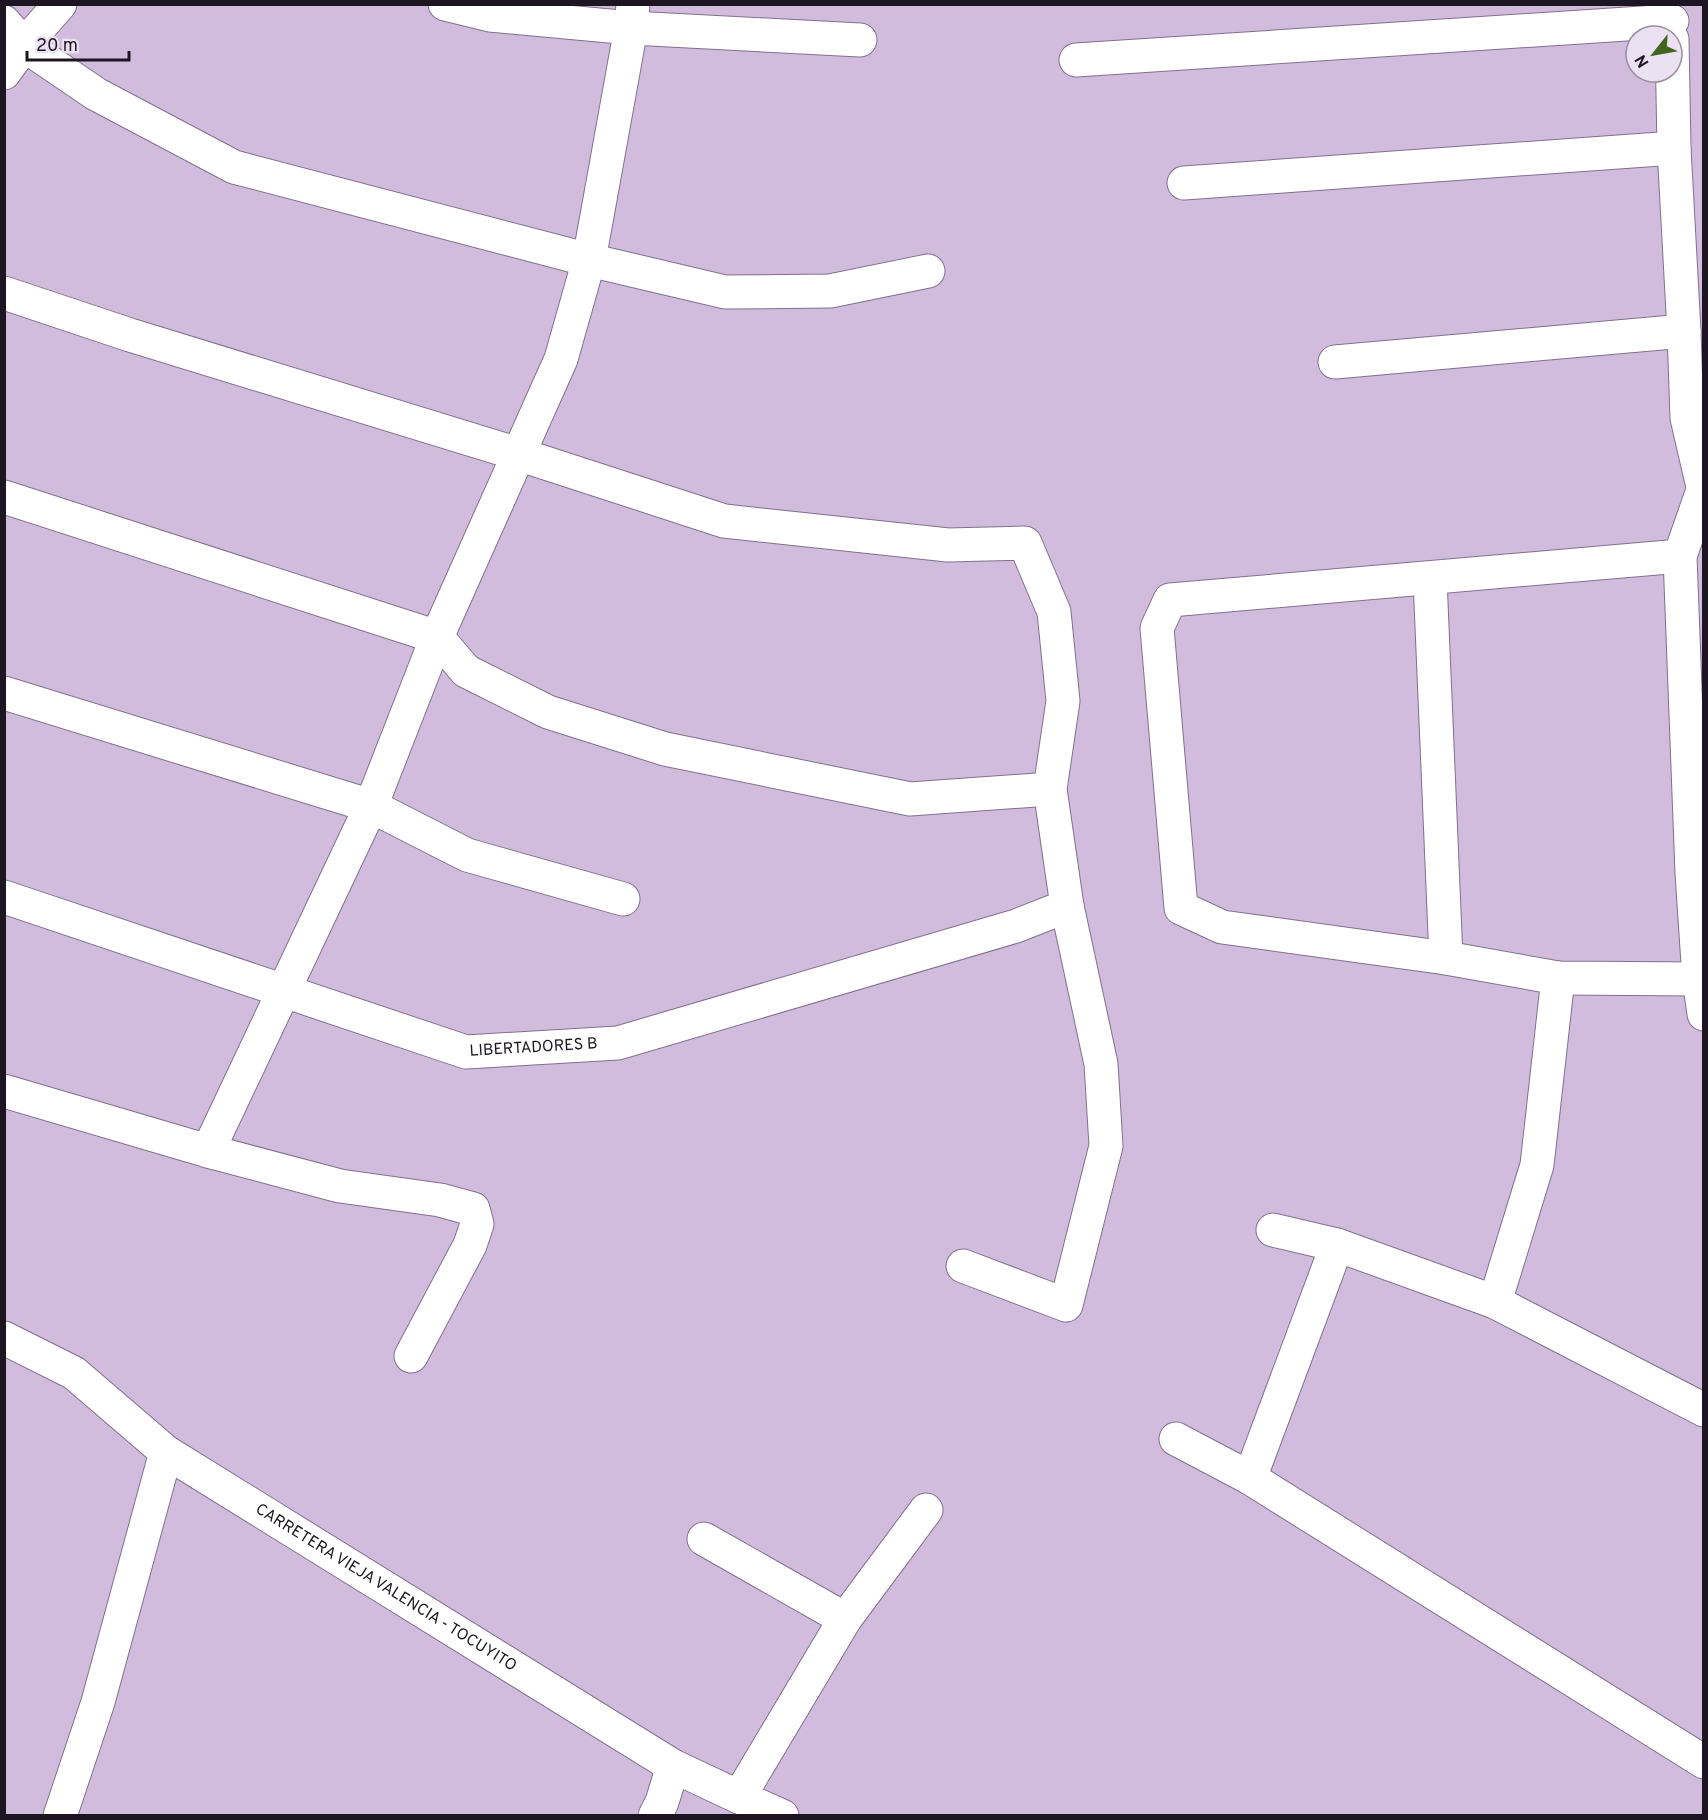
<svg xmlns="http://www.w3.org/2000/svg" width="1708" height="1820" viewBox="0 0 1708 1820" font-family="Overpass,sans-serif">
	<rect width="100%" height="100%" fill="#d1bcde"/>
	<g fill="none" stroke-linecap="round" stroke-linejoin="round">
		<!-- minor casing -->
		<g stroke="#82708e" stroke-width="35">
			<g id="minor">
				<path d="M445 4 490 15 631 28 860 40"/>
				<path d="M4 22 24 45 96 94 234 167 589 260 725 292 830 291 928 271"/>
				<path d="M1672 39 1674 148 1684 331 1687 418 1703 487"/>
				<path d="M1076 60 1672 21"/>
				<path d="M4 73 24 45 60 4"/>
				<path d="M1184 183 1674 148"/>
				<path d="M4 293 130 335 518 454 724 521 948 545 1025 543 1054 612 1063 701 1050 789 1067 906 1101 1064 1106 1146 1066 1305 963 1266"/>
				<path d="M1335 362 1684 331"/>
				<path d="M1704 487 1680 556 1692 873 1699 979 1704 1014"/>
				<path d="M4 497 437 637 466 671 548 712 665 749 910 799 1050 789"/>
				<path d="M1680 556 1170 600 1157 628 1181 908 1222 927 1446 958 1558 978 1699 979"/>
				<path d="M1430 579 1446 958"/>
				<path d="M4 693 371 806 467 855 623 899"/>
				<path id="s1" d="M4 897 466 1052 618 1043 1016 926 1067 906"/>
				<path d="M4 1091 208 1151 340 1186 440 1200 473 1209 477 1224 470 1245 411 1356"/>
				<path d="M208 1151 371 806 437 637 561 359 589 260 631 28 633 4"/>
				<path d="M1273 1230 1337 1245 1495 1302 1704 1410"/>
				<path d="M1495 1302 1537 1165 1558 978"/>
				<path id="s2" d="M4 1338 74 1373 166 1452 673 1766 739 1797 782 1816"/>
				<path d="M1176 1439 1250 1478 1704 1762"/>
				<path d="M1250 1478 1337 1245"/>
				<path d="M704 1539 845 1619"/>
				<path d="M739 1797 845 1619 926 1510"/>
				<path d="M60 1816 98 1702 166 1452"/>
				<path d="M655 1816 662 1802 673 1766"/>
			</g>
		</g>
		<!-- minor -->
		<use href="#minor" stroke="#fff" stroke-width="33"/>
	</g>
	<g text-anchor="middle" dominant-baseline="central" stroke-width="6" stroke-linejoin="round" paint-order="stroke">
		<!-- street labels -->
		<g font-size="16" fill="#1d1622" stroke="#ece1f3">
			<text stroke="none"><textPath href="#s1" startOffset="555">LIBERTADORES B</textPath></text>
			<text stroke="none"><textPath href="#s2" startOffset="458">CARRETERA VIEJA VALENCIA - TOCUYITO</textPath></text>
		</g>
	</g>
	<!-- border -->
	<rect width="1708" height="1820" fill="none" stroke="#1d1622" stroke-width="12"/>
	<!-- north arrow -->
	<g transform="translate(1654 54) rotate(239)"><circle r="28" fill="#ece1f3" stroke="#99909f" stroke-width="1.5"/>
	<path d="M0-4.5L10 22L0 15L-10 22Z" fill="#41651d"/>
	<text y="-9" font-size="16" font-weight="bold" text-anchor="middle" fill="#1d1622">N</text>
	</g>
	<!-- scale -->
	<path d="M27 51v9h102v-9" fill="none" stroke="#1d1622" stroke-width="3"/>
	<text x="36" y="51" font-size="18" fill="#1d1622" stroke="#ece1f3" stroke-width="4.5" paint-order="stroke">20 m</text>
</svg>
